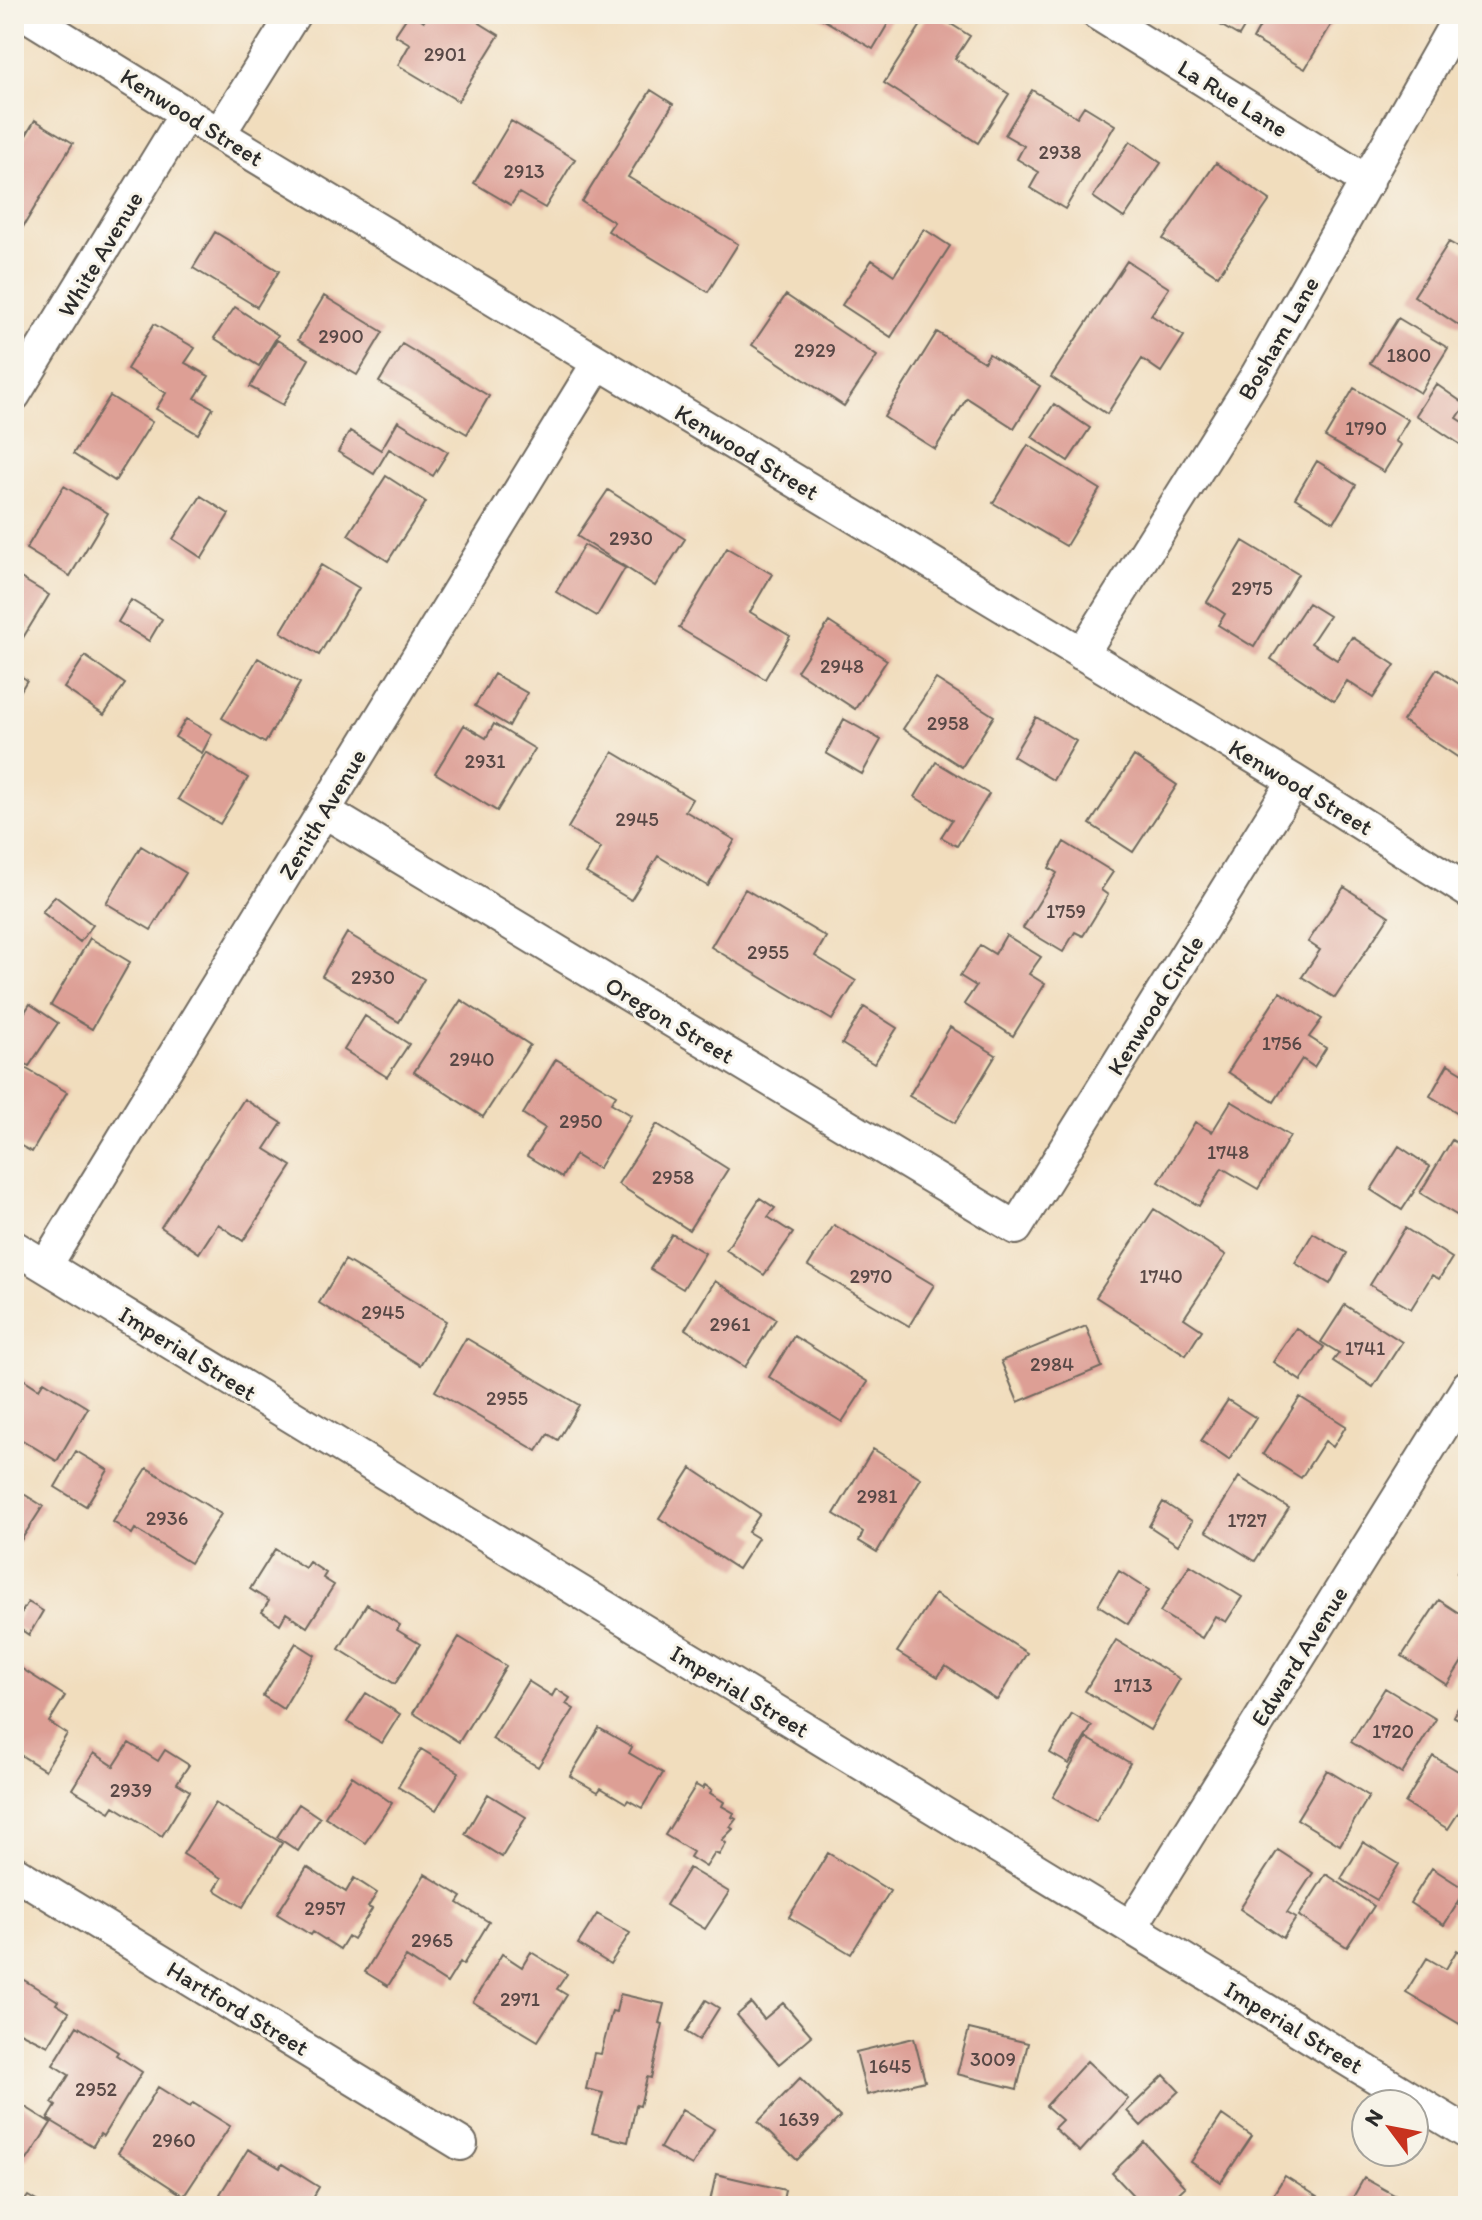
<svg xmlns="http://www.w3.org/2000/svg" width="1482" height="2220" viewBox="0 0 1482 2220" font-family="Itim,sans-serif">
	<rect width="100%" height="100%" fill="#f7f3e8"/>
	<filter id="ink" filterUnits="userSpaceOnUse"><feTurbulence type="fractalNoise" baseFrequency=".0125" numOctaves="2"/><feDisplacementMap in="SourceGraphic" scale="16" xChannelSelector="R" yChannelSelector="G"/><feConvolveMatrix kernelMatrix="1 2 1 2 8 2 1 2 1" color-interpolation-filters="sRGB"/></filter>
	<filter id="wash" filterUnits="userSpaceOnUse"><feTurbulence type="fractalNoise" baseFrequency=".006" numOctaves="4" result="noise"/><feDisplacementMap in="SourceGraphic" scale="32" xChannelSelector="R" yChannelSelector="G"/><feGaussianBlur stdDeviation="1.8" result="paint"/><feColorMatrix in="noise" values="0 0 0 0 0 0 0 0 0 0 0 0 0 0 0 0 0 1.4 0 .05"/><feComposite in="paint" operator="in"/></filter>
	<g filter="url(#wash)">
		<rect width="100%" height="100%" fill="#f1ddbd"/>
		<g id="blocks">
			<!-- building -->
			<path fill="#dd9f95" d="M409 14H414L424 21 429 14H465L499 35 458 101 398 65 410 44 395 35Z
				M814 14H887L892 17 873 49Z
				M928 14H935L970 36 955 59 1009 94 978 143 884 83Z
				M1207 14H1252L1239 36 1205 16Z
				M1267 14H1335L1337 15 1305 69 1253 39Z
				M651 90 673 104 628 177 738 244 708 292 608 231 614 222 582 202Z
				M1032 90 1077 117 1084 106 1115 125 1065 209 1030 188 1039 172 1017 159 1024 146 1005 135Z
				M35 120 73 143 17 237 14 235V156Z
				M511 121 575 159 545 208 519 193 511 205 474 183Z
				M1130 141 1161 163 1124 218 1093 197Z
				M1216 163 1270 200 1218 276 1163 239Z
				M924 229 950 246 891 337 842 305 872 260 894 275Z
				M215 232 279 271 257 307 193 268Z
				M1449 242 1468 253V313L1460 326 1414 296Z
				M1127 261 1169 288 1151 315 1184 336 1161 372 1142 359 1107 414 1051 377Z
				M786 295 877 356 844 406 752 345Z
				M324 296 383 332 357 375 298 340Z
				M235 307 278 335 259 366 214 338Z
				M1398 318 1448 348 1420 393 1370 363Z
				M154 324 195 348 185 363 209 376 195 398 213 408 198 434 156 409 166 393 127 369Z
				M937 332 984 362 989 354 1040 386 1014 428 967 398 935 449 884 417Z
				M277 340 309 359 283 405 250 387Z
				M402 344 489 396 467 434 379 382Z
				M1436 384 1466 405 1457 418 1468 425V435L1461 445 1416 415Z
				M1354 388 1408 420 1395 441 1401 445 1384 472 1325 437Z
				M110 396 152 422 115 481 73 454Z
				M1054 404 1090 428 1068 461 1032 437Z
				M398 421 448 452 433 476 389 449 374 474 338 452 350 431 381 450Z
				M1028 445 1100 489 1066 546 993 503Z
				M1317 461 1356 485 1334 522 1295 498Z
				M386 476 426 502 388 561 348 535Z
				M64 486 108 513 70 576 26 549Z
				M608 490 685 539 655 586 577 536Z
				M201 496 229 514 202 558 173 539Z
				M1243 541 1298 574 1254 647 1218 625 1225 614 1207 602Z
				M584 545 625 568 597 616 556 592Z
				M727 548 772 574 750 612 790 636 765 679 679 628Z
				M321 565 359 588 319 655 281 632Z
				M14 574 49 595 21 641 14 637Z
				M131 600 162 619 149 641 118 622Z
				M1308 603 1329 616 1311 643 1337 660 1352 637 1395 665 1373 698 1347 681 1334 701 1271 659Z
				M829 622 887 660 855 709 797 671Z
				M85 656 125 684 104 715 64 688Z
				M258 658 300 683 265 743 222 718Z
				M1437 669 1468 690V764L1403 721Z
				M14 672 27 680 14 702Z
				M494 674 527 693 509 726 475 706Z
				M936 679 994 716 962 767 903 729Z
				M1036 717 1076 741 1053 780 1013 756Z
				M186 719 212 734 202 753 175 737Z
				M844 719 881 740 862 774 826 753Z
				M494 724 535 749 497 811 435 773 464 725 486 738Z
				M206 752 248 778 220 824 178 799Z
				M613 752 692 799 685 811 735 840 708 886 658 856 631 900 586 873 601 848 568 828Z
				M1134 756 1177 785 1133 852 1090 824Z
				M936 762 989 794 957 846 941 837 952 820 915 797Z
				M1064 842 1113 872 1101 890 1108 895 1083 936 1075 932 1063 952 1023 928 1057 873 1049 868Z
				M141 846 186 873 151 930 106 903Z
				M1344 887 1389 916 1335 998 1302 977 1320 950 1308 942Z
				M745 889 826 937 815 956 856 981 832 1020 711 947Z
				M55 896 93 925 80 942 42 912Z
				M347 933 424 979 399 1022 322 976Z
				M1006 935 1041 957 1029 974 1045 984 1013 1036 964 1004 976 986 960 976 980 945 995 954Z
				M90 938 130 962 92 1029 51 1005Z
				M1280 992 1322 1019 1309 1037 1326 1048 1314 1067 1302 1059 1274 1102 1228 1072Z
				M461 1000 530 1045 483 1117 414 1072Z
				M30 1004 58 1023 29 1066 14 1056V1029Z
				M864 1007 897 1028 874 1064 842 1044Z
				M365 1016 409 1044 387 1077 344 1050Z
				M950 1027 996 1055 955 1123 909 1096Z
				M556 1059 616 1095 611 1103 631 1115 598 1169 575 1155 562 1177 527 1156 545 1128 523 1114Z
				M1448 1064 1468 1076V1119L1430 1096Z
				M23 1067 67 1092 32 1152 14 1142V1082Z
				M244 1099 282 1123 265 1149 292 1166 243 1241 218 1224 199 1253 161 1227Z
				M1231 1101 1290 1136 1258 1189 1222 1168 1199 1206 1159 1182 1195 1122 1212 1132Z
				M657 1124 728 1169 689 1230 618 1184Z
				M1452 1140 1468 1150V1222L1420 1193Z
				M1399 1146 1430 1167 1402 1210 1371 1190Z
				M760 1198 775 1208 768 1217 793 1233 764 1275 726 1250Z
				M1154 1209 1226 1255 1184 1318 1202 1330 1186 1355 1096 1297Z
				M834 1225 934 1285 909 1326 808 1266Z
				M1405 1228 1452 1258 1439 1279 1432 1275 1411 1309 1370 1285Z
				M1313 1233 1347 1253 1330 1284 1295 1263Z
				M672 1234 705 1253 683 1289 650 1269Z
				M345 1260 446 1321 420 1365 319 1303Z
				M715 1281 776 1319 745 1367 685 1329Z
				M1345 1305 1402 1342 1373 1387 1333 1361 1339 1353 1321 1342Z
				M1086 1326 1102 1367 1018 1402 1001 1361Z
				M1296 1328 1324 1347 1301 1381 1273 1362Z
				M794 1336 868 1382 842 1422 769 1377Z
				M466 1338 579 1405 558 1440 548 1434 537 1451 435 1391Z
				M14 1373 39 1389 44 1381 88 1408 57 1461 14 1435Z
				M1300 1397 1346 1426 1333 1447 1325 1441 1301 1478 1263 1454Z
				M1228 1400 1256 1418 1229 1460 1201 1441Z
				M873 1449 921 1478 877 1552 859 1541 863 1532 834 1514Z
				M76 1451 108 1470 86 1506 55 1487Z
				M147 1468 221 1514 190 1563 135 1529 132 1534 113 1522Z
				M691 1468 760 1514 748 1532 758 1538 738 1569 659 1518Z
				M1239 1477 1289 1508 1255 1561 1206 1531Z
				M14 1488 43 1506 14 1551Z
				M1163 1502 1192 1521 1178 1545 1149 1526Z
				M275 1549 305 1568 309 1562 326 1573 323 1578 334 1585 307 1627 286 1613 280 1624 262 1612 269 1601 250 1589Z
				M1468 1555V1580L1457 1573Z
				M1190 1565 1242 1597 1226 1622 1215 1616 1202 1638 1160 1612Z
				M1119 1571 1149 1590 1128 1624 1098 1605Z
				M935 1594 1027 1653 997 1700 945 1666 938 1677 897 1652Z
				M1439 1600 1468 1619V1652L1447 1685 1402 1656Z
				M28 1602 43 1611 29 1635 14 1625Z
				M367 1604 400 1625 397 1630 420 1644 395 1684 339 1649Z
				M459 1637 506 1666 459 1742 413 1713Z
				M1116 1640 1180 1679 1150 1730 1085 1691Z
				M296 1643 315 1655 283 1709 263 1696Z
				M19 1667 65 1696 49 1722 67 1734 45 1770 14 1751V1675Z
				M528 1681 552 1696 556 1689 570 1698 566 1704 574 1709 538 1767 492 1739Z
				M1385 1688 1436 1719 1402 1774 1351 1742Z
				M366 1693 400 1714 382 1743 347 1722Z
				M1464 1698 1468 1701V1724L1453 1716Z
				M1072 1714 1092 1726 1069 1764 1050 1753Z
				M599 1728 632 1747 629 1753 663 1773 642 1808 628 1800 626 1803 601 1788 598 1792 570 1776Z
				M1087 1738 1130 1763 1096 1822 1053 1797Z
				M129 1743 158 1761 165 1750 189 1765 177 1783 190 1791 162 1836 114 1806 110 1812 72 1789 94 1753 114 1766Z
				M421 1749 459 1772 436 1810 398 1787Z
				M1433 1756 1468 1777V1798L1448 1829 1405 1803Z
				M1327 1770 1369 1796 1340 1845 1297 1819Z
				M352 1776 392 1803 365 1843 325 1817Z
				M696 1785 703 1789 705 1785 712 1790 710 1793 724 1802 722 1806 734 1813 732 1817 736 1819 730 1827 733 1829 722 1840 726 1843 719 1855 715 1853 706 1867 690 1857 693 1852 665 1835Z
				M488 1794 526 1817 502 1857 465 1834Z
				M215 1803 282 1843 243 1907 215 1890 222 1878 183 1854Z
				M299 1804 320 1818 298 1851 277 1837Z
				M1363 1842 1399 1864 1377 1900 1341 1879Z
				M1278 1850 1313 1873 1287 1913 1296 1918 1283 1938 1240 1909Z
				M828 1853 890 1891 851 1954 789 1917Z
				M307 1867 346 1892 354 1878 377 1893 368 1907 372 1909 353 1939 348 1936 340 1949 313 1932 311 1935 277 1914Z
				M689 1868 729 1892 705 1929 666 1905Z
				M1432 1868 1466 1890 1444 1925 1410 1903Z
				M425 1874 462 1897 458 1903 489 1922 463 1965 460 1962 447 1983 406 1957 388 1986 365 1972Z
				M1326 1874 1374 1906 1347 1947 1299 1916Z
				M597 1914 630 1933 610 1964 578 1944Z
				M1457 1950 1468 1957V2029L1406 1992 1427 1958 1446 1969Z
				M531 1952 567 1974 557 1989 567 1995 538 2041 473 2002 502 1954 522 1967Z
				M19 1977 58 2001 56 2004 69 2012 48 2046 18 2031 14 2038V1986Z
				M620 1994 664 2004 659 2023 663 2024 651 2078 647 2077 640 2106 636 2105 628 2142 592 2133 603 2093 586 2089 594 2053 601 2054 612 2011 616 2012Z
				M706 2000 719 2008 699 2040 686 2032Z
				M751 2003 764 2019 783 2003 812 2036 779 2064 737 2015Z
				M77 2026 118 2052 116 2055 142 2072 103 2136 100 2134 93 2146 48 2119 56 2106 52 2103 69 2075 53 2065Z
				M969 2029 1028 2043 1017 2089 957 2074Z
				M914 2038 925 2081 867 2095 856 2052Z
				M1087 2061 1128 2099 1080 2152 1054 2128 1062 2120 1046 2106Z
				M1164 2075 1179 2091 1141 2126 1127 2111Z
				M800 2078 840 2117 797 2160 758 2122Z
				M158 2087 190 2107 193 2103 230 2126 184 2196 118 2153Z
				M14 2100 51 2123 27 2160 14 2152Z
				M682 2110 714 2129 692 2166 660 2148Z
				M1222 2115 1252 2136 1221 2182 1191 2162Z
				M1144 2142 1185 2187 1165 2206H1143L1112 2173Z
				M248 2149 280 2168 282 2164 319 2187 308 2206H238L220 2194Z
				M716 2174 785 2190 782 2206H709Z
				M1285 2176 1318 2197 1312 2206H1266Z
				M1364 2178 1414 2206H1348Z
				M28 2196 45 2206H21Z"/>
		</g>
	</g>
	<g filter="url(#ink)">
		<use href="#blocks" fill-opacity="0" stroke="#70695e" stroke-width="2"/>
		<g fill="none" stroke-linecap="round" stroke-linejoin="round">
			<!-- minor casing -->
			<g stroke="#70695e" stroke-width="36">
				<path id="minor" d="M25 14 219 134 1294 781 1468 891
					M1098 14 1368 182
					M219 134 294 14
					M14 395 186 113
					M1082 654 1257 375 1461 14
					M324 811 1016 1228 1294 781
					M14 1247 1468 2133
					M46 1265 598 363
					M14 1872 461 2144
					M1131 1927 1468 1386"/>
			</g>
			<!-- minor -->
			<use href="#minor" stroke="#fff" stroke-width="32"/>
		</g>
	</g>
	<g text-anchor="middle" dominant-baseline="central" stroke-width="6" stroke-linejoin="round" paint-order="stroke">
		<!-- number labels -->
		<g font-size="20" fill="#584846">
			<text x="445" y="54">2901</text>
			<text x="1060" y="152">2938</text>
			<text x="524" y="171">2913</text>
			<text x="341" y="336">2900</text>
			<text x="815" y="350">2929</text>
			<text x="1409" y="355">1800</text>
			<text x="1366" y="428">1790</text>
			<text x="631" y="538">2930</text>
			<text x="1252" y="588">2975</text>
			<text x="842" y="666">2948</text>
			<text x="948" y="723">2958</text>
			<text x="485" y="761">2931</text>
			<text x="637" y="819">2945</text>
			<text x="1066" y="911">1759</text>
			<text x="768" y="952">2955</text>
			<text x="373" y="977">2930</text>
			<text x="1282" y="1043">1756</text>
			<text x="472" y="1059">2940</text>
			<text x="581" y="1121">2950</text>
			<text x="1228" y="1152">1748</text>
			<text x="673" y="1177">2958</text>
			<text x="871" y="1276">2970</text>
			<text x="1161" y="1276">1740</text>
			<text x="383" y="1312">2945</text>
			<text x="730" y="1324">2961</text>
			<text x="1365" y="1348">1741</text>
			<text x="1052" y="1364">2984</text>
			<text x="507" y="1398">2955</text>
			<text x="877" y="1496">2981</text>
			<text x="167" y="1518">2936</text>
			<text x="1247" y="1520">1727</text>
			<text x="1133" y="1685">1713</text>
			<text x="1393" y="1731">1720</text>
			<text x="131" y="1790">2939</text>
			<text x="325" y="1908">2957</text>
			<text x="432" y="1940">2965</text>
			<text x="520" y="1999">2971</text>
			<text x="993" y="2059">3009</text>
			<text x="890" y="2066">1645</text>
			<text x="96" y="2089">2952</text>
			<text x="799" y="2119">1639</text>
			<text x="174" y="2140">2960</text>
		</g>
		<!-- street labels -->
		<g font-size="24" fill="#2b2b2b" stroke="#f7f3e8">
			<text transform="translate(1233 98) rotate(32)">La Rue Lane</text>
			<text transform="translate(192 117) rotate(32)">Kenwood Street</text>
			<text transform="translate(100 254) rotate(-59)">White Avenue</text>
			<text transform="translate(1278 338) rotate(-60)">Bosham Lane</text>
			<text transform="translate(747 452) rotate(31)">Kenwood Street</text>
			<text transform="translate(1301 787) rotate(31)">Kenwood Street</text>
			<text transform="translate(322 814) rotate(-59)">Zenith Avenue</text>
			<text transform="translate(1155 1005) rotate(-58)">Kenwood Circle</text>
			<text transform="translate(670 1020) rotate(31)">Oregon Street</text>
			<text transform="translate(188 1353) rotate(32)">Imperial Street</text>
			<text transform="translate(1299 1656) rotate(-58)">Edward Avenue</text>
			<text transform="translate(740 1691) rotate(31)">Imperial Street</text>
			<text transform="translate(238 2008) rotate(31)">Hartford Street</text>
			<text transform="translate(1294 2027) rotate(31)">Imperial Street</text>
		</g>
	</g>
	<!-- margin -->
	<rect width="1482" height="2220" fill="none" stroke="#f7f3e8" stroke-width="48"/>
	<!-- north arrow -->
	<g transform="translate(1390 2128) rotate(302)"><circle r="38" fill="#f7f3e8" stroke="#a5a39c" stroke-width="2"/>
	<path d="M0-6L14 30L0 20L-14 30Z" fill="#c8321e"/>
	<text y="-12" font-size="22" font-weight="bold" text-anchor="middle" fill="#2b2b2b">N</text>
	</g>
</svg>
